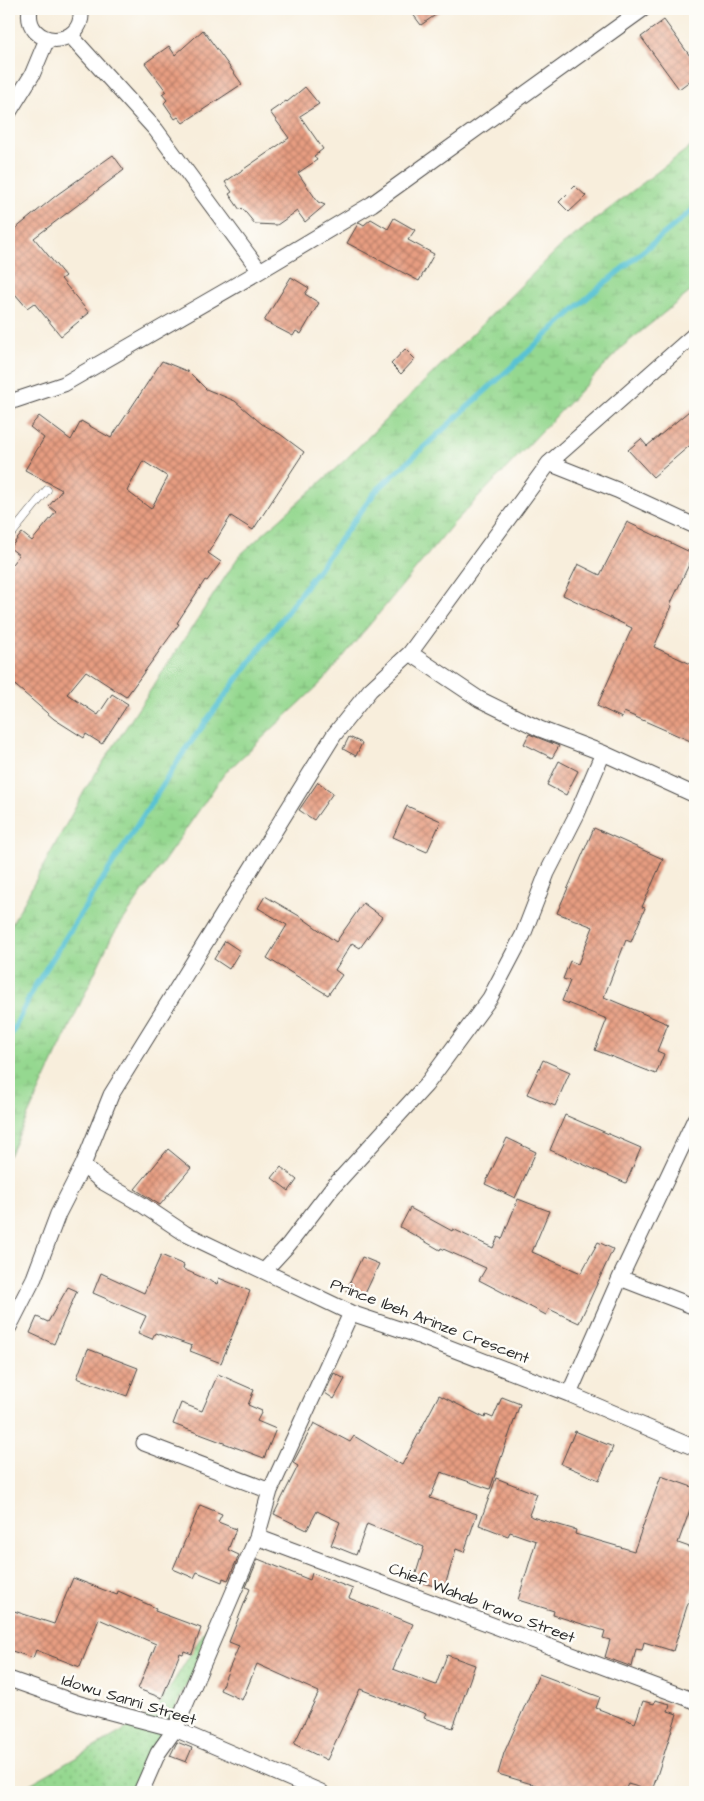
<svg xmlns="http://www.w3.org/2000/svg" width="704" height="1801" viewBox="0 0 704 1801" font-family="'Architects Daughter',sans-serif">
	<defs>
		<pattern id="grass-dots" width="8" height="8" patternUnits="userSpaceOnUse" patternTransform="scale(1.25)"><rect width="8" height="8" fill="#95d890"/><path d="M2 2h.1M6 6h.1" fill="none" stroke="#81ba7c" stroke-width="1.8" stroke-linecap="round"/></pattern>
		<pattern id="wetland-marsh" width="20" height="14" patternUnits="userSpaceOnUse" patternTransform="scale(1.25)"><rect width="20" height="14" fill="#95d890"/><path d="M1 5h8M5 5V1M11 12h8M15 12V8" fill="none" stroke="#81ba7c"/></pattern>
		<pattern id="building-cross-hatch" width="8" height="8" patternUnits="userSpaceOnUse" patternTransform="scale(1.25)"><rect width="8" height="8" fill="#e79d81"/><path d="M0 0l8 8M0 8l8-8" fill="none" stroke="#bb806a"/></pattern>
	</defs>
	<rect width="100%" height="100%" fill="#fdfcf7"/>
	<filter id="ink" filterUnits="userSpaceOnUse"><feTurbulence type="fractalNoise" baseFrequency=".02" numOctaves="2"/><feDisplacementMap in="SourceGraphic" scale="10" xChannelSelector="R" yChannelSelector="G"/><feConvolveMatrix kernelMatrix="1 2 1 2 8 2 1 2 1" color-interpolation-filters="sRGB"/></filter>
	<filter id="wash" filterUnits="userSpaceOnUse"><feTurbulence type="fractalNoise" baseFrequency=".0096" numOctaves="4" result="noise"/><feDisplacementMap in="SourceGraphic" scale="20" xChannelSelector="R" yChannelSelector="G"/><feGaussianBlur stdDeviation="1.12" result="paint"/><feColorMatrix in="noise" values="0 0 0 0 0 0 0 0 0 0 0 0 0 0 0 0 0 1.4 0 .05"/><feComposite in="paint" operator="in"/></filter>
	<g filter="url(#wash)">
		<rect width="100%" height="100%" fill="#f8eedc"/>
		<!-- grass -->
		<path fill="url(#grass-dots)" stroke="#60825e" d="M244 1568 134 1792H16L154 1713Z"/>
		<!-- wetland -->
		<path fill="url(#wetland-marsh)" stroke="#60825e" d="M695 143V288L623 346 453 524 323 681 224 774 111 938 9 1156V929L86 788 239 556 344 461 561 246Z"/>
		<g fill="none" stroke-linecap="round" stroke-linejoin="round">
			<!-- stream -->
			<path stroke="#58c2d4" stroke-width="5.5" d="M9 1039 35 986 185 750 376 491 588 297 695 208"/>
		</g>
		<g id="blocks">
			<!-- building -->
			<path fill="url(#building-cross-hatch)" fill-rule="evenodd" d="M409 9H444L421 25Z
				M664 20 695 63V77L679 89 641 37Z
				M203 30 242 84 183 123 178 117 175 119 164 103 167 100 162 94 166 91 145 63 169 46 175 55Z
				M305 87 319 104 300 116 323 149 314 156 317 160 298 173 318 202 325 205 305 222 297 211 277 225 255 224 242 208 240 210 229 194 232 192 225 182 289 138 270 112 286 101 287 102Z
				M113 155 124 170 34 238 65 276 61 279 89 313 61 336 34 303 27 308 9 287V234L58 194Z
				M575 186 586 196 569 212 559 202Z
				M394 218 415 230 408 240 434 254 419 281 347 243 359 222 364 225 371 219 388 229Z
				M291 277 309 288 305 294 319 303 301 334 296 331 293 336 264 321Z
				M405 349 415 359 401 374 391 364Z
				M162 361 189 372 206 389 235 401 262 424 280 434 304 452 253 530 231 516 208 553 221 562 207 581 205 580 177 623 179 624 126 697 86 671 67 694 98 715 112 694 128 704 102 744 86 734 84 738 54 719 9 680V568L19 555 10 548 22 533 32 541 56 512 49 506 62 490 25 470 44 438 30 427 39 416 71 440 81 421 111 438ZM143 461 168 477 151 509 127 491Z
				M695 406V441L653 477 628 450 641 439 647 446Z
				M627 522 694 554 670 605 672 606 654 647 695 666V743L624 712 622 718 597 706 632 628 563 595 578 564 600 575Z
				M529 734 559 746 552 758 524 744Z
				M349 737 362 743 356 756 343 749Z
				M559 761 578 771 566 795 547 785Z
				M318 782 333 793 314 820 299 810Z
				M407 806 441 821 427 852 393 837Z
				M594 828 663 859 642 907 645 908 631 942 626 940 604 997 668 1024 657 1051 664 1054 656 1074 595 1050 607 1019 562 1001 570 981 563 979 570 961 578 964 593 927 557 913Z
				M265 896 301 917 336 942 363 903 382 917 360 948 352 943 335 970 342 975 328 995 267 958 287 925 258 908Z
				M225 941 240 951 229 969 214 959Z
				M543 1060 570 1072 555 1106 527 1094Z
				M565 1115 641 1148 626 1183 550 1150Z
				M507 1138 536 1152 515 1198 485 1184Z
				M168 1149 191 1168 160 1205 135 1189Z
				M281 1167 297 1180 289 1191 272 1178Z
				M518 1199 549 1211 532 1252 581 1273 598 1242 613 1249 579 1323 549 1309 546 1315 479 1280 486 1268 441 1248 440 1250 400 1227 410 1208 452 1231 453 1229 493 1248 498 1237 502 1239Z
				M161 1255 184 1265 183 1269 217 1284 219 1278 250 1291 221 1363 190 1351 192 1346 155 1333 152 1339 138 1333 146 1316 93 1293 101 1273 144 1293Z
				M362 1257 379 1264 363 1298 346 1291Z
				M68 1287 77 1291 54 1344 30 1333 37 1317 48 1322Z
				M88 1349 138 1368 127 1396 77 1378Z
				M334 1373 345 1379 334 1399 325 1393Z
				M218 1374 254 1390 248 1405 262 1411 257 1421 276 1429 264 1458 173 1424 181 1403 202 1411Z
				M439 1395 485 1418 486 1415 493 1418 502 1397 520 1404 490 1489 441 1472 430 1498 477 1514 464 1552 456 1549 444 1589 414 1580 424 1547 367 1524 356 1555 331 1545 340 1522 317 1511 307 1530 274 1514 298 1466 293 1463 314 1423 350 1442 354 1436 402 1465Z
				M575 1431 613 1447 599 1480 561 1464Z
				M661 1476 695 1488V1496L678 1543 695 1549V1581L673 1651 644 1642 642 1650 636 1649 632 1667 605 1657 610 1640 603 1638 605 1631 553 1615 554 1611 518 1600 536 1541 510 1532 508 1536 479 1525 496 1478 537 1494 529 1515 532 1517 576 1530 575 1534 634 1551Z
				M200 1505 222 1514 218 1522 236 1529 228 1550 239 1555 228 1580 223 1578 222 1582 197 1572 194 1578 173 1569Z
				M258 1559 310 1580 312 1573 353 1589 349 1598 413 1624 393 1669 436 1685 447 1655 475 1665 453 1728 424 1718 426 1714 360 1689 327 1760 294 1744 319 1692 257 1664 242 1700 220 1690 239 1646 229 1642 250 1589 246 1587Z
				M73 1578 117 1595 118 1591 156 1608 155 1611 201 1628 192 1654 184 1651 183 1654 180 1653 162 1698 138 1689 156 1644 99 1619 80 1667 36 1650 33 1658 9 1650V1618L11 1610 54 1624Z
				M539 1674 600 1697 596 1708 635 1723 643 1701 654 1704 655 1700 670 1704 668 1711 677 1714 652 1791 628 1784 624 1792H540L542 1787 498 1774 504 1753Z
				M177 1742 192 1748 186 1762 170 1756Z"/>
		</g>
	</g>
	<g filter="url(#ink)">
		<use href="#blocks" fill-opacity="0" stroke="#4a4846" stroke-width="1"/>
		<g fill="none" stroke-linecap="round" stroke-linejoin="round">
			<!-- lane casing -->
			<g stroke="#4a4846" stroke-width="9">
				<path id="lane" d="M9 537 47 490"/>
			</g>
			<!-- street casing -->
			<g stroke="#4a4846" stroke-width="17">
				<path id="street" d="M30 9C23 48 85 51 81 9
					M70 35 156 130 260 271
					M9 112 32 75 47 39
					M9 401 16 400 64 384 260 271 372 204 643 9
					M549 463 617 490 695 526
					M410 653 479 699 540 729 603 753 695 795
					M83 1165 101 1181 141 1204 186 1234 351 1313 411 1333 569 1394 695 1448
					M265 1270 289 1244 332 1188 426 1085 490 998 523 935 547 873 577 814 603 753
					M620 1278 695 1307
					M9 1327 34 1278 58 1214 83 1165 111 1095 334 735 370 690 410 653 549 463 695 334
					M569 1394 620 1278 695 1119
					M144 1443 270 1491
					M257 1537 695 1701
					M9 1679 80 1704 175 1729 321 1792
					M141 1792 158 1753 175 1729 257 1537 270 1491 351 1313"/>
			</g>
			<!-- lane -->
			<use href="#lane" stroke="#fff" stroke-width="8"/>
			<!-- street -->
			<use href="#street" stroke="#fff" stroke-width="15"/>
		</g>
	</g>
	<g text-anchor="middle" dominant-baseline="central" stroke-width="5" stroke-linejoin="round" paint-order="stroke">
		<!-- street labels -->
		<g font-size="16" fill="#2b2b2b" stroke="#fdfcf7">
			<text transform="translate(430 1321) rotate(21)">Prince Ibeh Arinze Crescent</text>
			<text transform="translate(482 1603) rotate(21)">Chief Wahab Irawo Street</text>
			<text transform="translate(129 1700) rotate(17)">Idowu Sanni Street</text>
		</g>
	</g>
	<!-- margin -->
	<rect width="704" height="1801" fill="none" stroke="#fdfcf7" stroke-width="30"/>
</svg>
